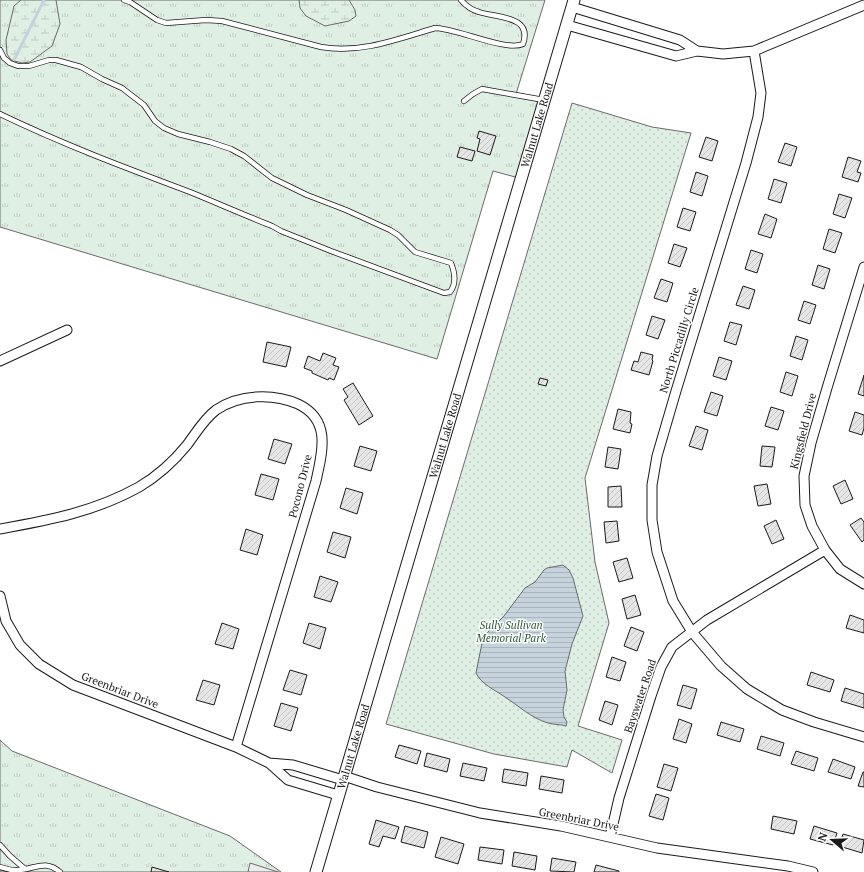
<svg xmlns="http://www.w3.org/2000/svg" width="864" height="872" viewBox="0 0 864 872" font-family="'PT Serif',serif">
	<defs>
		<pattern id="grass-tufts" width="24" height="20" patternUnits="userSpaceOnUse"><rect width="24" height="20" fill="#e0efe3"/><path d="M3 7l-1-3M5 7V3M7 7l1-3M15 17l-1-3M17 17v-4M19 17l1-3" fill="none" stroke="#c0ccc2"/></pattern>
		<pattern id="wetland-marsh" width="20" height="14" patternUnits="userSpaceOnUse"><rect width="20" height="14" fill="#e0efe3"/><path d="M1 5h8M5 5V1M11 12h8M15 12V8" fill="none" stroke="#c0ccc2"/></pattern>
		<pattern id="park-dots" width="8" height="8" patternUnits="userSpaceOnUse"><rect width="8" height="8" fill="#e0efe3"/><path d="M2 2h.1M6 6h.1" fill="none" stroke="#c0ccc2" stroke-width="1.8" stroke-linecap="round"/></pattern>
		<pattern id="water-rules" width="6" height="5" patternUnits="userSpaceOnUse"><rect width="6" height="5" fill="#c6d2dc"/><path d="M0 2.5h6" fill="none" stroke="#aab4bc"/></pattern>
		<pattern id="building-hatch" width="6" height="6" patternUnits="userSpaceOnUse"><rect width="6" height="6" fill="#e6e6e6"/><path d="M-1 1l2-2M0 6l6-6M5 7l2-2" fill="none" stroke="#c5c5c5"/></pattern>
	</defs>
	<rect width="100%" height="100%" fill="#fff"/>
	<!-- grass -->
	<path fill="url(#grass-tufts)" stroke="#6a6a6a" d="M0 0H545L516 94 542 103 519 178 493 171 437 359 0 227Z
		M0 740 12 751 230 836 281 872H0Z"/>
	<!-- wetland -->
	<path fill="url(#wetland-marsh)" stroke="#6a6a6a" d="M21 0H56L60 24 52 46 30 62 22 63 11 60 7 54 6 40 14 6Z
		M299 0H349L355 10 356 16 349 21 325 26 306 16 300 8Z"/>
	<!-- park -->
	<path fill="url(#park-dots)" stroke="#6a6a6a" d="M572 103 652 127 691 133 585 478 595 562 609 623 578 726 622 740 612 773 572 750 567 767 494 754 386 724Z"/>
	<!-- parking -->
	<path fill="#ededed" stroke="#6a6a6a" d="M250 863 278 872H248Z"/>
	<!-- water -->
	<path fill="url(#water-rules)" stroke="#6a6a6a" d="M563 565 569 570 573 578 583 616 572 644 565 671 567 690 563 710 564 717 567 722 566 726C560 724 554 725 548 723 531 718 519 706 505 697 495 690 481 684 476 673L483 638 485 635 504 616 525 588 535 582 544 570 547 568Z"/>
	<g fill="none" stroke-linecap="round" stroke-linejoin="round">
		<!-- stream -->
		<path stroke="#c6d2dc" stroke-width="3" d="M14 60 44 0"/>
	</g>
	<!-- building -->
	<path fill="url(#building-hatch)" stroke="#1a1a1a" d="M479 131 496 136 490 155 477 151 480 139 477 138Z
		M706 137 718 141 712 161 699 157Z
		M785 143 797 147 791 166 778 162Z
		M460 147 475 151 472 161 457 157Z
		M848 157 861 161 857 172 861 173 858 182 842 177Z
		M696 172 708 176 702 196 690 192Z
		M774 179 787 183 781 203 768 199Z
		M839 194 852 198 845 218 833 214Z
		M683 208 696 212 690 231 677 227Z
		M765 214 777 219 771 238 758 234Z
		M829 229 842 233 835 253 823 249Z
		M674 244 687 248 680 267 668 263Z
		M751 250 763 254 757 273 745 269Z
		M818 265 830 269 824 289 812 285Z
		M661 279 673 283 667 302 654 298Z
		M743 286 755 290 749 309 736 305Z
		M804 301 816 305 810 324 798 320Z
		M652 316 665 320 658 339 646 335Z
		M730 322 742 325 736 345 724 341Z
		M796 336 808 340 802 360 790 356Z
		M267 342 291 347 286 367 263 362Z
		M641 352 653 355 652 360 653 361 649 375 631 370 634 361 638 362Z
		M323 353 336 358 333 365 339 367 334 380 329 378 328 380 312 373V371L304 368 308 356 320 361Z
		M719 357 732 361 726 380 713 376Z
		M786 372 798 376 792 396 780 392Z
		M864 375V396L858 394Z
		M540 378 548 380 546 386 538 384Z
		M353 383 373 416 359 425 344 400 348 397 343 389Z
		M711 392 723 396 717 416 704 412Z
		M771 407 784 411 778 430 765 426Z
		M618 409 631 412 630 423 632 424 630 433 613 429Z
		M855 412 864 415V428L862 435 849 431Z
		M696 426 708 430 702 450 689 446Z
		M274 439 292 444 285 464 268 459Z
		M360 446 377 451 371 471 354 466Z
		M762 446 775 447 772 467 760 466Z
		M608 447 621 449 618 469 605 467Z
		M261 474 279 479 273 500 255 495Z
		M845 480 853 499 841 504 833 486Z
		M767 484 771 504 758 506 754 486Z
		M621 486 622 507H608V487Z
		M346 488 363 493 357 514 340 508Z
		M861 518 864 522V540L862 542 850 525Z
		M776 520 784 539 772 544 764 526Z
		M617 521 619 541 606 543 604 522Z
		M246 529 263 535 257 555 240 550Z
		M333 532 351 537 345 558 327 552Z
		M627 558 633 578 619 582 613 562Z
		M320 576 338 582 331 602 314 597Z
		M635 595 641 615 627 619 622 599Z
		M850 615 864 620V633L846 628Z
		M222 623 239 629 233 649 215 644Z
		M309 623 326 628 320 649 303 643Z
		M631 627 644 632 637 651 624 646Z
		M612 657 626 662 620 681 606 677Z
		M290 670 307 675 301 695 283 690Z
		M811 672 834 680 830 692 807 685Z
		M203 680 220 685 214 705 196 700Z
		M683 685 697 689 691 709 677 705Z
		M845 688 864 694V708L841 701Z
		M605 701 618 705 612 725 599 720Z
		M281 703 298 708 291 731 274 726Z
		M679 719 692 724 686 743 673 739Z
		M721 722 744 729 740 742 717 735Z
		M761 736 784 743 780 756 757 749Z
		M399 745 421 751 417 764 395 757Z
		M796 751 818 758 814 771 791 764Z
		M427 753 450 759 447 772 424 766Z
		M833 759 855 767 851 779 828 772Z
		M463 763 487 768 484 781 460 776Z
		M664 764 678 768 671 791 657 787Z
		M504 769 528 773 526 786 502 782Z
		M863 772H864V787L858 786Z
		M541 776 564 780 562 793 539 789Z
		M656 794 669 798 663 820 649 816Z
		M773 816 797 821 794 834 771 829Z
		M376 820 399 827 395 839 383 836 379 847 369 844Z
		M405 826 428 832 424 848 401 842Z
		M814 826 837 833 833 845 810 839Z
		M843 834 864 840 862 853 839 846Z
		M441 837 464 844 458 864 435 857Z
		M480 847 504 850 502 864 478 860Z
		M514 852 537 856 535 870 512 866Z
		M552 858 576 862 574 872 550 871Z
		M596 865 619 871V872H594Z
		M152 867 169 872H151Z"/>
	<g fill="none" stroke-linecap="round" stroke-linejoin="round">
		<!-- service casing -->
		<g stroke="#1a1a1a" stroke-width="6">
			<path id="service" d="M124 0 130 2 157 20 166 23 206 20 222 21 321 47C360 54 398 39 435 28 456 28 506 52 523 44 533 15 496 18 479 12 472 10 466 6 461 0
				M0 50 4 58 10 63 18 66H29L49 60H56L81 67 102 79 122 88 144 105 155 121 164 128 178 134 210 142 231 149 244 156 272 178 307 195 346 210 390 230 398 235 415 252 451 263C455 273 457 283 450 292L444 293 331 251 281 231 272 226C244 215 217 203 190 192 126 168 62 144 0 114
				M464 101 473 94 482 89 544 100
				M0 845 10 856 25 869
				M0 867C6 869 13 871 19 870 35 869 45 859 60 872"/>
		</g>
		<!-- minor casing -->
		<g stroke="#1a1a1a" stroke-width="11">
			<path id="minor" d="M572 7 680 40 697 51
				M567 25 676 56 697 51 723 54 754 51 864 5
				M754 51 761 93 758 117 746 163 676 391 657 456 652 485V520L657 552 673 601 692 632 721 666 747 689 782 710 814 722 864 737
				M864 267 827 388 811 443 804 476 805 505 812 526 825 550 840 569 864 584
				M0 361 67 330
				M0 529C50 520 94 512 139 487 156 477 174 461 187 445 196 433 204 419 216 410 239 394 273 393 298 404 332 420 322 453 316 481L236 747
				M0 596 6 621 20 645 39 664 73 685 236 747 269 763
				M344 776 377 787 480 813 561 826 657 848 751 861 788 866 813 872
				M338 795 288 780 269 763 293 765 343 780
				M610 837 619 798 651 696 661 667 672 647 707 620 825 550"/>
		</g>
		<!-- tertiary casing -->
		<g stroke="#1a1a1a" stroke-width="13">
			<g id="tertiary">
				<path id="s1" d="M316 872 574 0"/>
			</g>
		</g>
		<!-- service -->
		<use href="#service" stroke="#fff" stroke-width="4.5"/>
		<!-- minor -->
		<use href="#minor" stroke="#fff" stroke-width="9"/>
		<!-- tertiary -->
		<use href="#tertiary" stroke="#fff" stroke-width="11"/>
	</g>
	<g text-anchor="middle" dominant-baseline="central" stroke-width="3" stroke-linejoin="round" paint-order="stroke">
		<!-- street labels -->
		<g font-size="11" fill="#1a1a1a" stroke="#fff">
			<text stroke="none"><textPath href="#s1" startOffset="779">Walnut Lake Road</textPath></text>
			<text transform="translate(679 340) rotate(-73)">North Piccadilly Circle</text>
			<text transform="translate(803 431) rotate(-76)">Kingsfield Drive</text>
			<text stroke="none"><textPath href="#s1" startOffset="455">Walnut Lake Road</textPath></text>
			<text transform="translate(300 486) rotate(-76)">Pocono Drive</text>
			<text transform="translate(120 690) rotate(21)">Greenbriar Drive</text>
			<text transform="translate(640 696) rotate(-71)">Bayswater Road</text>
			<text stroke="none"><textPath href="#s1" startOffset="131">Walnut Lake Road</textPath></text>
			<text transform="translate(579 819) rotate(11)">Greenbriar Drive</text>
		</g>
		<!-- park labels -->
		<g font-size="11" font-style="italic" fill="#2b5a34" stroke="#fff">
			<text x="511" y="625">Sully Sullivan<tspan x="511" dy="13">Memorial Park</tspan></text>
		</g>
	</g>
	<!-- north arrow -->
	<g transform="translate(832 840) rotate(289)" stroke="#ffffff" stroke-width="3" paint-order="stroke">
	<path d="M0-3L7 15L0 10L-7 15Z" fill="#1a1a1a"/>
	<text y="-6" font-size="11" font-weight="bold" text-anchor="middle" fill="#1a1a1a">N</text>
	</g>
</svg>
